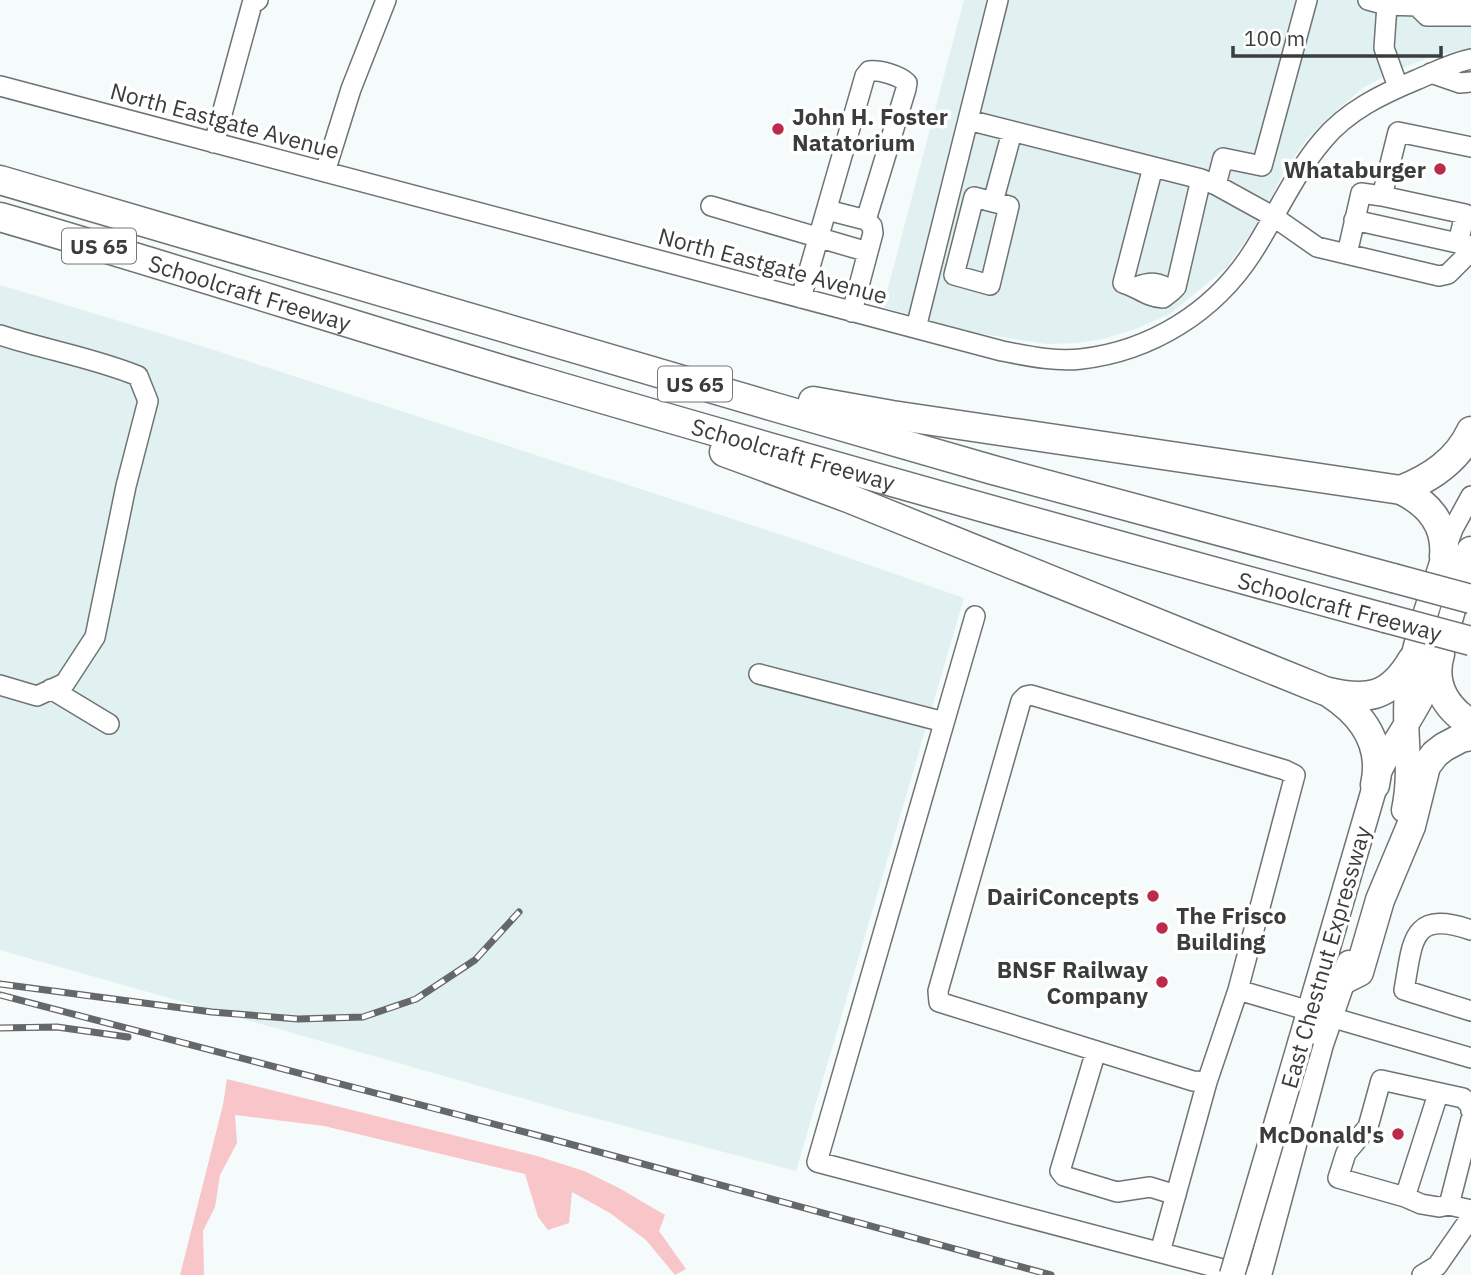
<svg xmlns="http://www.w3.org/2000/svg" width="1471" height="1275" viewBox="0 0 1471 1275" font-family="'IBM Plex Sans',sans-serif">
	<rect width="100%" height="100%" fill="#f5fafb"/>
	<!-- built -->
	<path fill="#e1f0f1" d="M964 0H1471V50L1435 55 1390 73 1363 88 1332 114 1307 139 1287 167 1254 229 1226 268 1170 314 1138 328 1104 339 1076 343 1046 344 970 332 883 307Z
		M0 285 195 344 794 539 964 598 796 1171 571 1112 0 950Z"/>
	<!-- green -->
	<path fill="#f8c5c9" d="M227 1079 537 1156 584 1171 619 1188 665 1215 659 1231 686 1269 675 1275 646 1240 610 1213 572 1192 569 1223 548 1230 538 1217 525 1174 324 1126 235 1115 237 1143 220 1175 215 1207 203 1231 204 1275H180L223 1105Z"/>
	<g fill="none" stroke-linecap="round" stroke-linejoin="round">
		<!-- minor casing -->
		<g stroke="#6f7374" stroke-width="22">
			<path id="minor" d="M1368 0 1387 5 1384 48 1398 87
				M1389 0 1387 5 1417 6 1427 16H1471
				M1417 6 1428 3 1471 1
				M1431 73 1460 83 1471 82
				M0 86 1002 351C1028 356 1055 362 1081 359 1151 351 1214 312 1252 253 1276 216 1294 174 1323 140 1347 111 1382 94 1416 80 1435 72 1451 63 1471 59
				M968 120 1201 179 1216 185 1274 217 1317 247 1439 276 1448 274 1471 251
				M214 143 252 4 258 0
				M1153 167 1123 283C1138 287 1146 297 1163 298L1172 291
				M325 172 351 89 386 0
				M1216 185 1223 158 1262 166 1307 0
				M1382 196 1465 214 1458 243
				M993 202 1009 206 990 285 954 275 974 197 993 202 1012 132
				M711 206 868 252
				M827 210 866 220
				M1354 220 1471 246
				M1347 254 1361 193 1382 196 1398 132 1471 147
				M1136 287C1151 281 1159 282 1172 291L1176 287 1201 179
				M801 298 865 76 869 71C880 70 899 75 907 83L906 89 866 220 872 226 873 233 852 312
				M916 328 998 0
				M0 335C46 350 94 358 138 376L148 401 126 486 95 637 65 683 37 696 0 685
				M1445 551 1453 529 1471 496
				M975 616 817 1162 1245 1275
				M759 674 944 722
				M51 689 109 724
				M1471 930C1410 909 1413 942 1404 990L1471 1011
				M1238 990 1471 1058
				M1096 1051 1060 1171 1064 1176 1117 1192 1150 1187 1176 1195
				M1471 1111 1470 1105 1463 1098 1381 1080 1368 1127 1346 1153 1338 1178 1405 1197 1421 1204 1439 1207 1449 1205 1471 1210
				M1405 1197 1438 1094
				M1449 1205 1471 1119
				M1160 1252 1207 1082 1238 990 1295 775 1285 770 1031 695 1026 696 1021 701 938 991 939 1002 1193 1081 1207 1082
				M1422 1275 1437 1266 1469 1220 1471 1212"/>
		</g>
		<!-- major casing -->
		<g stroke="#6f7374" stroke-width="27">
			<path id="major" d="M1404 810C1413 767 1403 733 1407 692 1412 646 1431 600 1444 556
				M1301 1040 1379 772C1392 744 1411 720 1424 693 1443 652 1454 607 1465 564
				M1259 1275 1321 1044 1349 963"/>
		</g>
		<!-- highway casing -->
		<g stroke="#6f7374" stroke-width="31">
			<g id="highway">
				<path d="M0 180 778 408 993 470 1393 578"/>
				<path id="s1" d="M0 217C178 269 355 326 534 379 817 462 1100 541 1385 618"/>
				<path d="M813 401 892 415 1401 490C1428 503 1447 525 1444 556"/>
				<path d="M724 452 848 498 1325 691C1366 701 1389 699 1412 660"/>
				<path d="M1401 490C1431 478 1457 461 1471 431"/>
				<path d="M1465 564 1471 551"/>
				<path d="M1440 654C1431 684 1446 708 1471 724"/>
				<path d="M1331 694C1363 715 1384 745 1375 785"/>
				<path d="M1343 980 1359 972 1380 900 1411 826 1426 766 1435 754 1444 747 1461 738 1471 736"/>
			</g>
		</g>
		<!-- minor -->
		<use href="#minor" stroke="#fff" stroke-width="19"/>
		<!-- major -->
		<use href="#major" stroke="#fff" stroke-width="24"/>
		<!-- highway -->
		<use href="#highway" stroke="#fff" stroke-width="28"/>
		<!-- rail casing -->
		<g stroke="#656868" stroke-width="7">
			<path id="rail" d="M0 984 212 1012 298 1019 363 1017 416 999 475 960 519 912
				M0 995 555 1140 1051 1275
				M0 1028 57 1027 128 1037"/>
		</g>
		<!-- rail -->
		<use href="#rail" stroke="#fff" stroke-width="4.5" stroke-dasharray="13" stroke-linecap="butt"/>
		<!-- major-bridge casing -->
		<g stroke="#6f7374" stroke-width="27" stroke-linecap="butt">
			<path id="major-bridge" d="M1232 1275 1301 1040"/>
		</g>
		<!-- highway-bridge casing -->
		<g stroke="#6f7374" stroke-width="31" stroke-linecap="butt">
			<path id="highway-bridge" d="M1393 578 1471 599
				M1385 618 1471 641"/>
		</g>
		<!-- major-bridge -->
		<use href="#major-bridge" stroke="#fff" stroke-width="24"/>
		<!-- highway-bridge -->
		<use href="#highway-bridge" stroke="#fff" stroke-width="28"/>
	</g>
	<!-- markers -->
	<g fill="#bc2b4c" stroke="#fff" stroke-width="2.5">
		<circle cx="778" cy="129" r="7"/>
		<circle cx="1440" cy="169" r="7"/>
		<circle cx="1153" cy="896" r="7"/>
		<circle cx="1162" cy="928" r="7"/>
		<circle cx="1162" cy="982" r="7"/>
		<circle cx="1398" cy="1134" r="7"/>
	</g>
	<g text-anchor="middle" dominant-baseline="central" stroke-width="7" stroke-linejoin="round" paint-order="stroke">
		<!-- shield labels -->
		<g fill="#fff" stroke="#767777" stroke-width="2">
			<rect x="62" y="228.5" width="74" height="35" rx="5"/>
			<rect x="658" y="366.5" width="74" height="35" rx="5"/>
		</g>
		<g font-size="21" font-weight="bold" fill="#3b3d3d">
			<text x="99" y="246">US 65</text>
			<text x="695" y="384">US 65</text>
		</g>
		<!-- poi labels -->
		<g font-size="23" font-weight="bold" fill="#3b3d3d" stroke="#fff" text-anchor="end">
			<text x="792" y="116" text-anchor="start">John H. Foster<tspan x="792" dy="26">Natatorium</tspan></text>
			<text x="1426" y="169">Whataburger</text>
			<text x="1139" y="896">DairiConcepts</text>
			<text x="1176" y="915" text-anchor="start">The Frisco<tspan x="1176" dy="26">Building</tspan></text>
			<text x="1148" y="969">BNSF Railway<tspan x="1148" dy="26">Company</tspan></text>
			<text x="1384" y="1134">McDonald's</text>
		</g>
		<!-- street labels -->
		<g font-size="23" fill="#3b3d3d" stroke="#fff">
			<text transform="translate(225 120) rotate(15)">North Eastgate Avenue</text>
			<text transform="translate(773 265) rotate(15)">North Eastgate Avenue</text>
			<text stroke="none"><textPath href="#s1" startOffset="261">Schoolcraft Freeway</textPath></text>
			<text stroke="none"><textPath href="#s1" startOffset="828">Schoolcraft Freeway</textPath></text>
			<text transform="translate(1340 606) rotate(15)">Schoolcraft Freeway</text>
			<text transform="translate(1325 957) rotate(-74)">East Chestnut Expressway</text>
		</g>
	</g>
	<!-- scale -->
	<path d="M1233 46v10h208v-10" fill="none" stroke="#3b3d3d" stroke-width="3.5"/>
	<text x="1244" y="46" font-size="21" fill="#3b3d3d" stroke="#ffffff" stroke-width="5" paint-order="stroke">100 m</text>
</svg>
